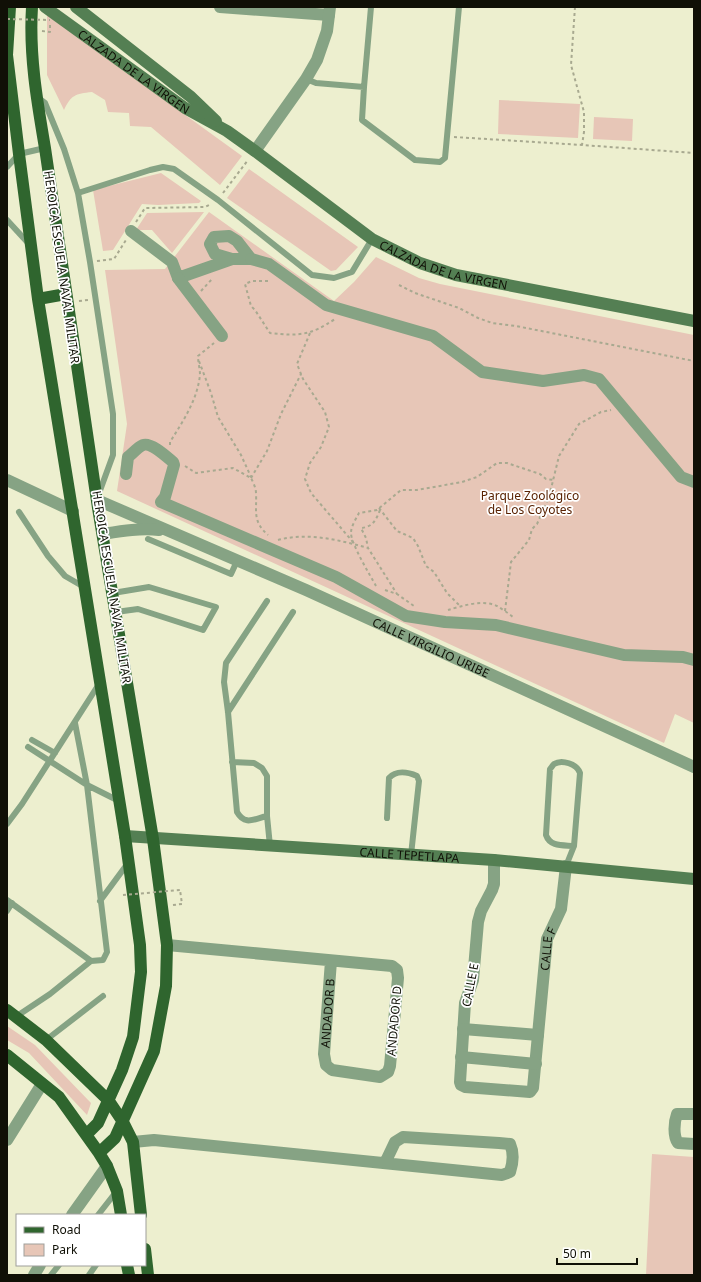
<svg xmlns="http://www.w3.org/2000/svg" width="701" height="1282" viewBox="0 0 701 1282" font-family="'Noto Sans',sans-serif">
	<rect width="100%" height="100%" fill="#edefcf"/>
	<!-- green -->
	<path fill="#e7c6b7" d="M47 15 242 156 220 185 151 127 130 126 129 113 108 112 105 100 92 92C75 94 71 95 64 110L47 75Z
		M499 100 580 104 578 138 498 134Z
		M594 117 633 119 632 141 593 139Z
		M249 169 358 247 336 270 331 271 227 198Z
		M161 173 201 201 199 203 158 205 142 204 113 250 103 251 93 190Z
		M204 212 172 253 152 230H136L147 213Z
		M209 212 334 301 354 282 376 257 419 278 440 284 694 335V723L675 714 664 743 117 491 127 424 105 270 165 269Z
		M7 1026 35 1045 91 1103 87 1115 29 1053 7 1040Z
		M652 1154 694 1157V1275H646Z"/>
	<g fill="none" stroke-linecap="round" stroke-linejoin="round">
		<!-- path -->
		<path stroke="#a8a990" stroke-width="2" stroke-dasharray="3 3" stroke-linecap="butt" d="M575 7 571 65 584 112V132L582 145
			M42 31 50 32V23
			M454 137 582 145 694 153
			M223 193 248 160
			M136 222 145 208 205 207 211 204
			M97 261 114 259 126 240
			M268 281H252L245 284 251 306 255 310 270 333C298 336 310 336 335 319
			M399 285 415 293 459 308 478 318 492 323 516 326 694 361
			M201 291 213 278
			M79 301 88 300
			M310 333 297 364 303 379 325 412 329 427 321 447 310 463 305 479 311 493 353 542
			M199 361 211 393 218 417 241 455 251 477
			M170 445V442C183 421 197 401 200 375 200 369 198 362 198 356L214 343
			M185 466 196 473 233 468 251 478C253 482 256 488 256 493 257 511 252 521 268 535
			M251 478 267 451 281 414 301 374
			M379 508 397 531 413 538 418 546 426 566 434 572 447 593 460 606
			M380 510C376 520 373 527 361 528L366 538 368 548 397 594
			M278 540C308 532 339 540 368 548
			M376 586C370 575 351 544 351 533 351 526 356 519 359 513L377 510 401 490H417L462 482 477 477 497 463H507L540 474 546 479 554 480
			M385 590 397 594 414 606
			M448 610C462 606 483 599 497 606 502 609 508 613 513 617
			M505 611 511 562 529 540 532 529 537 524 549 497 559 456 579 424 601 412 611 410
			M173 905 182 904 180 890"/>
		<!-- lane -->
		<path stroke="#86a384" stroke-width="6" d="M306 79 316 83 364 87 362 120 415 160 440 162 445 158 459 7
			M364 87 371 7
			M37 97 45 103 64 149 78 193 90 262 113 414V455L98 496
			M7 167 19 154 45 148
			M78 193 150 170 163 167 174 169 218 200 312 275 334 278 352 272 372 239
			M7 220 29 244
			M19 512 48 556 65 576 84 587
			M148 539 231 574 237 561
			M113 593 149 587 216 607 203 630 138 609 116 612
			M228 712 293 612
			M32 740 55 753
			M28 747 87 785 119 801
			M232 762 254 763 262 768 267 776V816L270 846
			M267 816C254 819 245 826 237 812L228 712 224 682 226 663 267 601
			M387 818 389 778C396 770 408 772 417 776L419 781 411 855
			M7 824 22 804 99 684
			M566 866 574 846 580 773C577 764 562 759 554 764 553 765 551 768 550 769L546 835C550 847 563 845 574 846
			M7 900 91 961
			M100 901 128 863
			M7 911 12 903
			M17 1016 50 994 91 961 103 960 107 952 87 785 75 723
			M46 1040 103 996
			M98 1215 116 1192
			M51 1275 59 1265
			M89 1275 96 1265"/>
		<!-- street -->
		<g stroke="#86a384" stroke-width="12">
			<path d="M220 7 329 15"/>
			<path d="M255 151 306 79 317 60 327 31 330 7"/>
			<path d="M131 231 172 262 178 278 232 259H251L237 241 229 236 214 237 210 244 215 254 232 259"/>
			<path d="M251 259 269 264 326 305 433 336 482 372 543 381 584 375 599 379 681 477 694 482"/>
			<path d="M178 278 222 336"/>
			<path d="M126 474 128 457C133 453 138 447 143 445 151 442 167 457 173 462L174 465 165 497 161 502 336 577 406 616 445 622 496 625 624 655 683 657 694 660"/>
			<path d="M7 480 73 511"/>
			<path id="s1" d="M97 500 306 590 694 767"/>
			<path d="M103 534C122 531 140 528 159 530"/>
			<path id="s2" d="M494 860V884L492 890 481 911 478 922 473 980 465 1003 460 1082 461 1085 465 1087 530 1092 533 1088 547 939 561 909 566 866"/>
			<path id="s3" d="M167 945 392 966 397 970 398 978 390 1066 388 1072 380 1077 332 1070 326 1065 324 1054 331 961"/>
			<path d="M463 1029 538 1035"/>
			<path d="M461 1057 536 1064"/>
			<path d="M694 1114H677C674 1122 673 1136 678 1143L694 1144"/>
			<path d="M7 1140 42 1084"/>
			<path d="M133 1142 154 1140 502 1175 510 1172C513 1163 514 1153 510 1144L499 1143 403 1137 395 1142 385 1163"/>
			<path d="M72 1215 107 1166"/>
			<path d="M34 1275 40 1265"/>
		</g>
		<!-- secondary -->
		<g stroke="#547f53" stroke-width="12">
			<path id="s4" d="M45 7 185 108 227 131 255 151 372 239 420 263 456 275 694 321"/>
			<path d="M76 7 191 97 216 121"/>
			<path id="s5" d="M125 836 494 860 694 879"/>
		</g>
		<!-- primary -->
		<path stroke="#2f652e" stroke-width="12" d="M10 7 7 55 19 154 38 299 125 836 140 945 141 972 133 1037 122 1070 98 1123 86 1135
			M32 7C29 55 37 101 45 148L98 508 153 839 167 945 166 986 154 1051 115 1138 99 1153
			M38 299 66 294
			M7 1010 46 1040 109 1101 123 1122 133 1142 141 1215
			M7 1055 59 1097 99 1153 107 1166 117 1191 121 1215
			M145 1249 148 1275
			M127 1265 129 1275"/>
		<!-- path-bridge -->
		<path stroke="#a8a990" stroke-width="2" stroke-dasharray="3 3" stroke-linecap="butt" d="M7 19 50 20
			M123 895 180 890"/>
	</g>
	<g text-anchor="middle" dominant-baseline="central" stroke-width="3.5" stroke-linejoin="round" paint-order="stroke">
		<!-- street labels -->
		<g font-size="12" fill="#101006" stroke="#fff">
			<text stroke="none"><textPath href="#s4" startOffset="110">CALZADA DE LA VIRGEN</textPath></text>
			<text stroke="none"><textPath href="#s4" startOffset="478">CALZADA DE LA VIRGEN</textPath></text>
			<text transform="translate(62 267) rotate(82)">HEROICA ESCUELA NAVAL MILITAR</text>
			<text transform="translate(112 587) rotate(81)">HEROICA ESCUELA NAVAL MILITAR</text>
			<text stroke="none"><textPath href="#s1" startOffset="365">CALLE VIRGILIO URIBE</textPath></text>
			<text stroke="none"><textPath href="#s5" startOffset="285">CALLE TEPETLAPA</textPath></text>
			<text stroke="none"><textPath href="#s2" startOffset="445">CALLE F</textPath></text>
			<text transform="translate(470 985) rotate(-79)">CALLE E</text>
			<text stroke="none"><textPath href="#s3" startOffset="453">ANDADOR B</textPath></text>
			<text transform="translate(394 1021) rotate(-85)">ANDADOR D</text>
		</g>
		<!-- park labels -->
		<g font-size="12" fill="#592202" stroke="#fff">
			<text x="530" y="495">Parque Zoológico<tspan x="530" dy="14">de Los Coyotes</tspan></text>
		</g>
	</g>
	<!-- border -->
	<rect width="701" height="1282" fill="none" stroke="#101006" stroke-width="16"/>
	<!-- legend -->
	<rect x="16" y="1214" width="130" height="52" fill="#ffffff" stroke="#9f9f9b"/>
	<rect x="24" y="1227" width="20" height="6" fill="#2f652e" stroke="#9f9f9b"/>
	<text x="52" y="1234" font-size="12" fill="#101006">Road</text>
	<rect x="24" y="1244" width="20" height="12" fill="#e7c6b7" stroke="#9f9f9b"/>
	<text x="52" y="1254" font-size="12" fill="#101006">Park</text>
	<!-- scale -->
	<path d="M557 1258v6h80v-6" fill="none" stroke="#101006" stroke-width="2"/>
	<text x="563" y="1258" font-size="12" fill="#101006" stroke="#ffffff" stroke-width="3" paint-order="stroke">50 m</text>
</svg>
